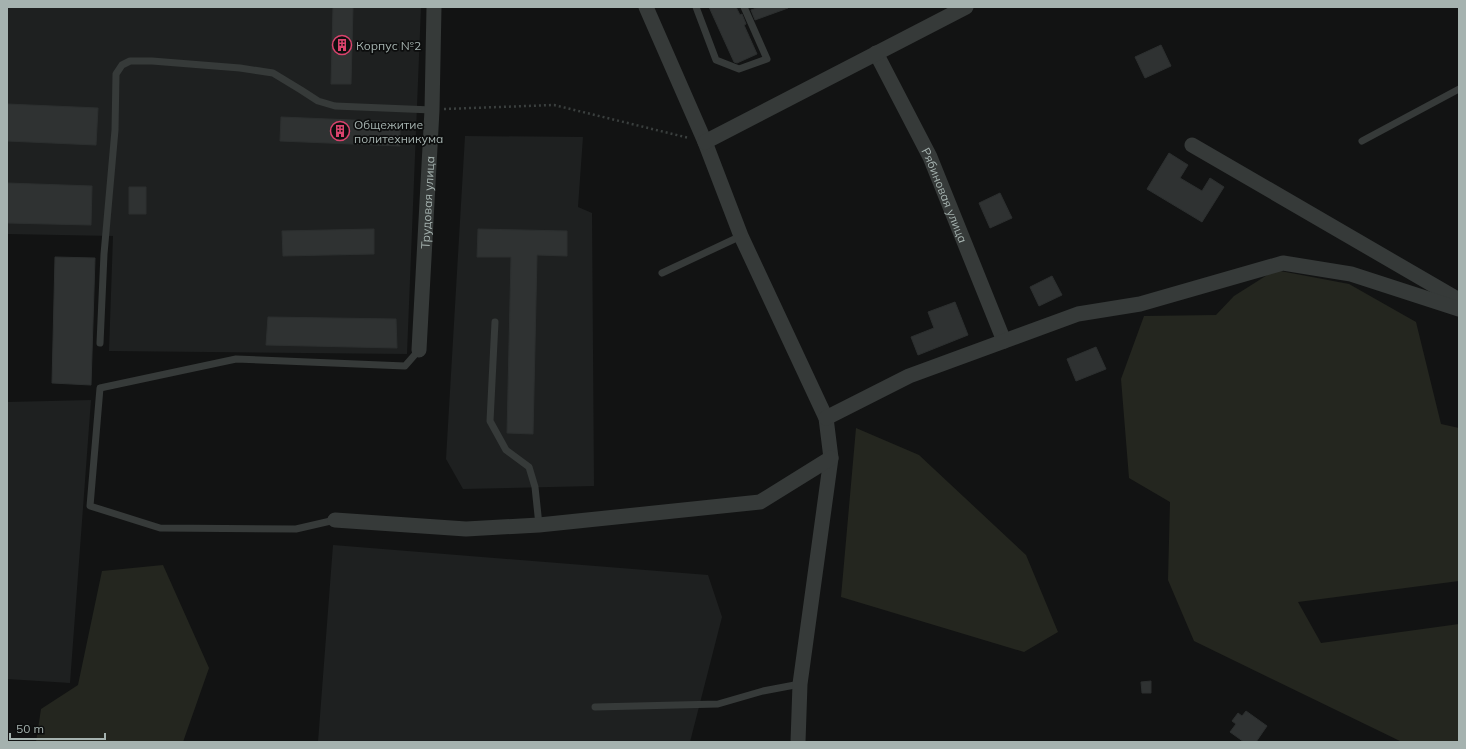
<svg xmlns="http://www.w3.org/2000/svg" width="1466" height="749" viewBox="0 0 1466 749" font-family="Mulish,sans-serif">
	<rect width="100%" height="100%" fill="#121313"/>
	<!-- built -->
	<path fill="#1e2020" d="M7 7H421L407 354 109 351 113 236 7 234Z
		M465 136 583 137 578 207 592 213 594 486 463 489 446 459Z
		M91 400 70 683 7 679V402Z
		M333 545 708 575 722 617 690 742H318Z"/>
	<!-- green -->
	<path fill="#24261f" d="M1275 270 1349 284 1416 322 1441 424 1459 428V581L1298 602 1321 643 1459 624V742H1402L1194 641 1168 580 1170 502 1129 478 1121 379 1144 316 1216 315 1234 296Z
		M856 428 919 455 1026 555 1058 632 1024 652 841 597Z
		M163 565 209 668 183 742H36L41 709 78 685 102 571Z"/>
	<!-- building -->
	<path fill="#2f3232" stroke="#2c2f2f" d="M333 7H353L351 84H331Z
		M709 7H736L740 15 742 14 746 24 744 25 757 54 737 63 734 62Z
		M759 7H788V8L755 20 751 10Z
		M1161 45 1171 66 1145 78 1135 57Z
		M7 104 98 108 96 145 7 141Z
		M281 117 400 122V146L280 141Z
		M1169 153 1188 165 1180 178 1202 191 1210 178 1224 187 1202 222 1147 189Z
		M7 183 92 186 91 225 7 223Z
		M129 187H146V214H129Z
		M1000 193 1012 218 990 228 979 203Z
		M374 229V254L283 256 282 231Z
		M478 229 567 231V256L537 255 533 434 507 433 511 257H477Z
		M55 257 95 258 91 385 52 383Z
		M1052 276 1062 295 1039 306 1030 287Z
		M955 302 968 335 918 355 911 337 934 328 928 312Z
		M268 317 396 319 397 348 266 345Z
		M1096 347 1106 369 1076 381 1067 359Z
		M1151 681V693H1142L1141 682Z
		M1246 711 1267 726 1256 742H1244L1230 732 1236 724 1232 721 1238 713 1242 716Z"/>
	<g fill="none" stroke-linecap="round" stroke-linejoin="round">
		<!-- path -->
		<path stroke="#3a3f3e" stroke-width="2.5" stroke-dasharray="2 3" stroke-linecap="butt" d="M444 109 554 105 689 138"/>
		<!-- service -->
		<path stroke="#363a39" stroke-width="7" d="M696 7 716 60 739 69 767 59 744 7
			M1362 141 1459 89
			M662 273 741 236
			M495 322 490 421 506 450 529 467 535 487 539 525
			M100 343 104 254 115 130 116 74 122 65 130 61H152L240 68 273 73 301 90 318 101 335 106 432 110
			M335 520 296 529 160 528 90 506 100 388 236 359 405 366 419 350
			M595 707 718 704 763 691 800 684"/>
		<!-- minor -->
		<g stroke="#363a39" stroke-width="15">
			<path d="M646 7 705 142 741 236 826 418 831 458 800 684 798 742"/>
			<path id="s1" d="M876 53 930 157 1004 341"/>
			<path d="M705 142 966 7"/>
			<path d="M1192 145 1459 300"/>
			<path id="s2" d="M419 350 432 110 434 7"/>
			<path d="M826 418 909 376 1078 314 1140 304 1283 263 1351 274 1459 309"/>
			<path d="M335 520 466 529 539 525 760 502 831 458"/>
		</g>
	</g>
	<!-- icons -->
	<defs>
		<g id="building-ring" transform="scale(1)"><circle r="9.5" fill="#0d0e0e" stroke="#da436d" stroke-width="1.5"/><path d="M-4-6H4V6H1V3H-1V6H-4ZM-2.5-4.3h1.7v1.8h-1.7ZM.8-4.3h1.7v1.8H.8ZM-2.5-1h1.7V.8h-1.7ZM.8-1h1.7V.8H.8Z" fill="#da436d"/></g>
	</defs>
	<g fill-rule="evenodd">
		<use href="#building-ring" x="342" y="45"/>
		<use href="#building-ring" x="340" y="131"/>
	</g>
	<g text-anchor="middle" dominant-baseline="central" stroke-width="3.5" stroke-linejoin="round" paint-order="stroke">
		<!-- poi labels -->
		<g font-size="12" fill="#a5b2af" stroke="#0d0e0e" text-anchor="start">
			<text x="356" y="45">Корпус №2</text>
			<text x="354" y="124">Общежитие<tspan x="354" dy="14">политехникума</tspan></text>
		</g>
		<!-- street labels -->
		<g font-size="12" fill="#a5b2af" stroke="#0d0e0e">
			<text stroke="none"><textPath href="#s1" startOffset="158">Рябиновая улица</textPath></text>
			<text stroke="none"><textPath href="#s2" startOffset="148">Трудовая улица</textPath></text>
		</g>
	</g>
	<!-- border -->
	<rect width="1466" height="749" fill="none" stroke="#a5b2af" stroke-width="16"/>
	<!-- scale -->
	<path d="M10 733v6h95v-6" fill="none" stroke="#a5b2af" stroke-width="2"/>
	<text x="16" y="733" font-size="12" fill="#a5b2af" stroke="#0d0e0e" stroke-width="3" paint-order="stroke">50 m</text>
</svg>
